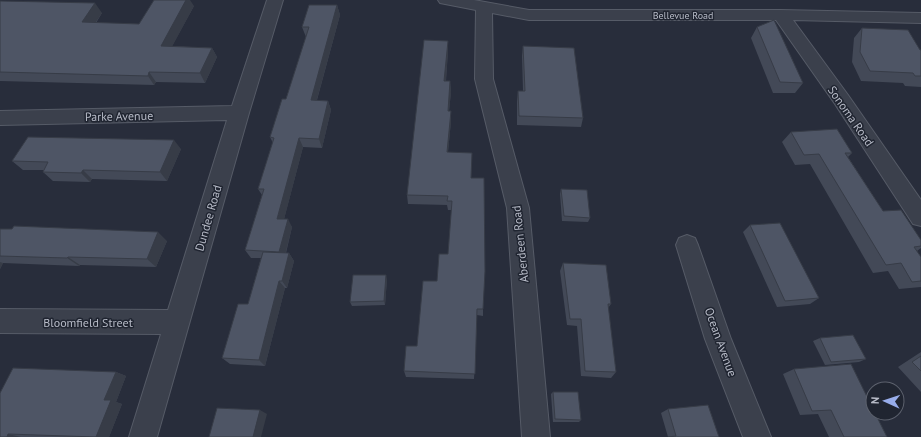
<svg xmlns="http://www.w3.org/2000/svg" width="921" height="437" viewBox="0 0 921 437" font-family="'PT Sans',sans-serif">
	<rect width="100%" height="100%" fill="#282d3b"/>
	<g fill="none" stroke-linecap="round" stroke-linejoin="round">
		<!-- minor casing -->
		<g stroke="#565b67" stroke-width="2">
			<path id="minor" d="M267 0H283L249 113 157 437H129L161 334 0 333V309L168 310 227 120 0 125V111L232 106Z
				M438 0H474L529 10H781L921 13V23L793 20 848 95 921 200V226L913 224 835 104 776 20H529L492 13 493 79 529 208 550 437H522L507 208 475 79 476 10 440 3Z
				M687 235 695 238 698 245 731 339 771 437H743L705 339 676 245 679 238Z"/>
		</g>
		<!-- minor -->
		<use href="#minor" fill="#3b404c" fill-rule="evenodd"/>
	</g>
	<!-- wall -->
	<path fill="#434957" d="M0 1 102 13 96 23 139 24 194 6 172 46 212 48 217 57 205 83 156 82 154 85 0 81Z
		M337 5 340 15 317 100 328 101 331 110 322 148 303 147 284 219 292 227 286 253H289L294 261 287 288H285L265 366 230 364 222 358 248 304 261 258H251L245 250 262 195 258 189 273 143 270 137 286 99 306 37 302 27Z
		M757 27 803 83 795 93H773L751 38Z
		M862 28 921 50V87L905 86 903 83 861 81 852 62 854 38Z
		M448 41V51L446 81H450L451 92 449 111 451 121 448 152 471 178 483 309V316L477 315 474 379 406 377 404 371 417 346 437 281 448 254 452 210H448L447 205 408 204 407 195Z
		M523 46 583 118 581 127 517 125V101L518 91H523L522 56Z
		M791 132 852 153 848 157 883 211 921 240V248L917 251 921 257V287L899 289 888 271 873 273 810 164 795 165 782 142Z
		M181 149 167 181 92 179 90 182 53 181 43 172 44 170H23L12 161Z
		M561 189 590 218 588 222 562 221 560 194Z
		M750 225 819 298 810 304 777 307 743 232Z
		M0 229 167 241 156 267 80 265 79 266 3 263 0 269Z
		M563 263 611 304 608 308 616 372 611 378 581 376 577 326 567 325 560 271Z
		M387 279 385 305 352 306 350 302Z
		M820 338 866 359 859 362 825 365 813 341Z
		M921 352V392L898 367Z
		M794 369 887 437H829L818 414 800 415 783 374Z
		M116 372 126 376 116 402 122 404 109 437H0Z
		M553 392 581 420 579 422H553L551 394Z
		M668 409 719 437H668L661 413Z"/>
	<!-- shaded-wall -->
	<path fill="#373c47" d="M186 0H190L194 6 167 56 161 46Z
		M95 3 102 13 89 32 82 22Z
		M337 5 340 15 314 110 311 100Z
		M448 41V51L445 91 444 81Z
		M212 48 217 57 205 83 200 73Z
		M149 72 156 82 154 85 148 76Z
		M450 81 451 92 448 121V111Z
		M328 101 331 110 322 148 319 139Z
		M451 111V121L447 162V152Z
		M299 138 303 147 282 227 277 219Z
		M174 140 181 149 167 181 160 172Z
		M83 170 92 179 90 182 81 173Z
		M288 219 292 227 284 259 279 252Z
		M158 232 167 241 156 267 147 259Z
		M289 253 294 261 287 288 282 281Z
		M68 257 80 265 79 266 67 258Z
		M0 262 3 263 0 269Z
		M386 275 387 279 385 305 384 301Z
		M279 281 285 288 265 366 259 360Z
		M116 372 126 376 116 402 122 404 109 437H96L104 400Z
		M260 410 267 414 261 437H253Z
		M8 434 21 437H7Z"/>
	<!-- building -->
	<path fill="#4e5565" stroke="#373c47" d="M154 0H186L161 46 212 48 200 73 149 72 148 76 0 72V1L95 3 82 22 139 24Z
		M309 5H337L311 100 328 101 319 139 299 138 277 219H288L279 252 245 250 264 189H258L274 138 270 137 282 99H286L309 27H302Z
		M774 20 803 83 780 82 757 27Z
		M862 28 908 30 920 50H921V76H915L913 73 870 71 860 52Z
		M424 40 448 41 444 81H450L448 111H451L447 152 472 153 471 178H484L485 271 483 309H477L475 374 404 371 406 346H417L423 281H437L439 254H448L452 201H447L448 196 407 195Z
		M523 46 574 48 583 118 519 116 518 91H525Z
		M837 129 852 153H845L883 211 901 210 921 240V246L914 247 921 257V281L912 282 901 263 886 265 819 154 804 155 791 132Z
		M28 137 174 140 160 172 83 170 81 173 43 172 48 162 12 161Z
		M561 189 587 190 590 218 564 216Z
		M780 223 819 298 785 301 750 225Z
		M14 226 158 232 147 259 68 257 67 258 0 256V229H12Z
		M263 252 289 253 282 281H279L259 360 222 358 238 304H248Z
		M563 263 606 265 611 304H608L616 372 585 371 581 319H570Z
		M353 275H386L384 301 350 302Z
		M853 335 866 359 831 362 820 338Z
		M921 356V371L912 362Z
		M851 364 873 409V413H875L887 437H844L831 410 812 411 794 369Z
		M13 368 116 372 104 400H111L96 437 8 434 7 437H0V393Z
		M553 392H578L581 420 555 419Z
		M708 405 719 437H668L676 436 668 409Z
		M217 408 260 410 253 437H209Z"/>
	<g text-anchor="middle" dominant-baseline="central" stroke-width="3" stroke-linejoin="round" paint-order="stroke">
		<!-- far-street labels -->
		<g font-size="10" fill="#b7bbc7" stroke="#202531">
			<text x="683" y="15">Bellevue Road</text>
		</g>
		<!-- street labels -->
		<g font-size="12" fill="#b7bbc7" stroke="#202531">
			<text transform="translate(119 116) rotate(-1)">Parke Avenue</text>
			<text transform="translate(851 116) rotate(55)">Sonoma Road</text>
			<text transform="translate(208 218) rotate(-74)">Dundee Road</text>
			<text transform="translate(520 244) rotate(-96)">Aberdeen Road</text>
			<text x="88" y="322">Bloomfield Street</text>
			<text transform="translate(721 342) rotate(70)">Ocean Avenue</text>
		</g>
	</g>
	<!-- north arrow -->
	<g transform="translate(885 401) rotate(273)"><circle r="19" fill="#202531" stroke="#5c616d"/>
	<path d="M0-3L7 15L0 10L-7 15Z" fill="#98adeb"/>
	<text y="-6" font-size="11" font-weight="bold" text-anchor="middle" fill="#b7bbc7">N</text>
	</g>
</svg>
